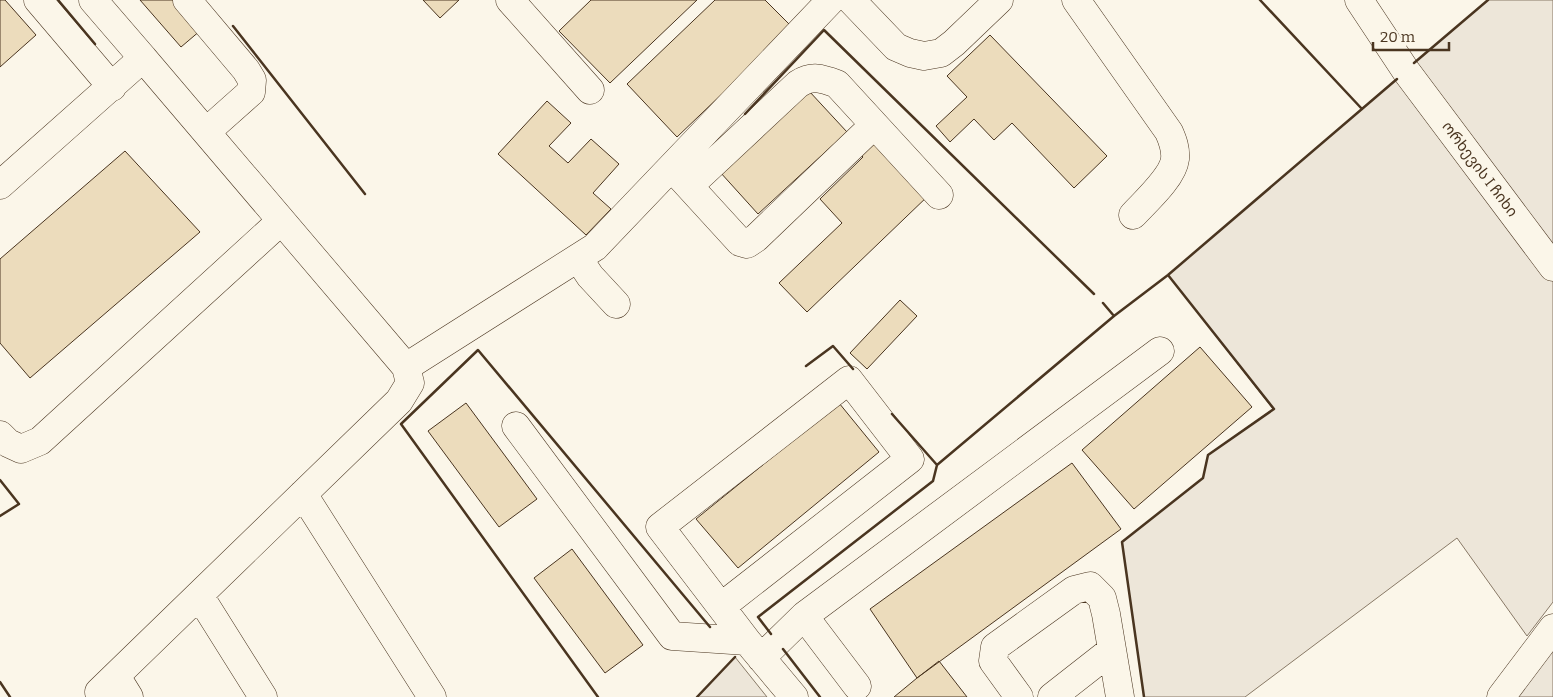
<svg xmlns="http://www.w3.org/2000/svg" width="1553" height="697" viewBox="0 0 1553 697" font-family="Bitter,'Noto Sans Georgian',serif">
	<rect width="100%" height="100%" fill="#fbf6e9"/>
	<!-- green -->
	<path fill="#ede6d9" stroke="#887966" d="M1488 0H1553V254L1412 65Z
		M1401 75 1553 280V602L1527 636 1457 538 1245 697H1144L1122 542 1203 478 1208 455 1273 409 1168 275Z
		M1553 648V697H1517Z
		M735 657 767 697H697Z"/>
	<!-- building -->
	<path fill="#ecdcbc" stroke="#4a3520" d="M0 0H5L36 35 0 67Z
		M140 0H176L201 30 181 47Z
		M423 0H459L440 18Z
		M591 0H697L610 83 559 31Z
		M715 0H765L792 27 677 137 627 84Z
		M990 35 1107 156 1074 188 1012 123 994 140 974 119 950 142 936 126 967 97 947 76Z
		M809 91 847 132 758 214 720 172Z
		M547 101 571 123 549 146 568 163 591 139 619 164 593 193 611 209 586 235 498 154Z
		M872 133 930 194 807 312 779 283 842 223 820 199 863 157 855 149Z
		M125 151 200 232 30 378 0 343V259Z
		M900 300 917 316 867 369 850 353Z
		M1200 347 1252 407 1134 509 1082 450Z
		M466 403 537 499 499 527 428 431Z
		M839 403 879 452 738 568 696 519Z
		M1072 463 1121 529 917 678 870 609Z
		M572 549 643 645 605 673 534 578Z
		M939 661 967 697H894L917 678Z"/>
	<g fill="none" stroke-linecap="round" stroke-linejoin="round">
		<!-- minor casing -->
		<g stroke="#4a3520" stroke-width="29">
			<path id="minor" d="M38 0 112 87
				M93 0 143 58
				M187 0 246 70 252 80 251 92 206 132
				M510 0 590 90
				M851 0 896 47 910 53 924 56 941 53 954 43 999 0
				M1076 0 1169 132C1173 141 1176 149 1175 159 1173 177 1146 201 1133 215
				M1359 0 1406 71 1553 267
				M676 172 740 242 747 244 756 238 874 125
				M0 185 143 58 406 367 410 383 399 401 99 692
				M689 186 798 84C812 75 821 78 837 84L939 195
				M578 258 590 276 616 304
				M406 367 595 247 831 0
				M516 426 672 636 747 641
				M0 435 8 443 21 449 40 441 281 221
				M303 494 432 697
				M199 595 263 697
				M722 606 910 459 849 380 660 527 747 641 794 697
				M761 658 804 616
				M116 676 129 697
				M857 686 804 616 1160 351
				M1019 697 993 661 995 647 1074 590 1090 586 1102 598 1106 614 1120 697
				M1052 697 1112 650
				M1501 697 1553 628"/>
		</g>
		<!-- minor -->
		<use href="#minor" stroke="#fbf6e9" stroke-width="28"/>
		<!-- wall -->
		<path stroke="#4a3520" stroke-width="2.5" d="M58 0 95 44
			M1260 0 1362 109
			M233 26 365 194
			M1414 63 1488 0
			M745 114 824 30 1094 294
			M1103 303 1114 316 1168 275 1397 79
			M806 366 833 346 853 369
			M892 414 937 465 1114 316
			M0 480 19 504 0 516
			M771 634 758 617 933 481 937 465
			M783 649 820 697
			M0 682 10 697
			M598 697 401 424 478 350 710 627
			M697 697 735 657
			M1144 697 1122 542 1203 478 1208 455 1274 409 1168 275"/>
	</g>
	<g text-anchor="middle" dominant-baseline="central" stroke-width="4" stroke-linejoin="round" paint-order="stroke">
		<!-- street labels -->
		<g font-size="15" fill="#4a3520" stroke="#fbf6e9">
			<text transform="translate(1480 169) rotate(53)">ორხევის I ჩიხი</text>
		</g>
	</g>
	<!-- scale -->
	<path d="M1373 42v8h76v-8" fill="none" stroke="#4a3520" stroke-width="2.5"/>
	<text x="1380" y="42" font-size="15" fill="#4a3520" stroke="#fbf6e9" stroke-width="4" paint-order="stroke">20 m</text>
</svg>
